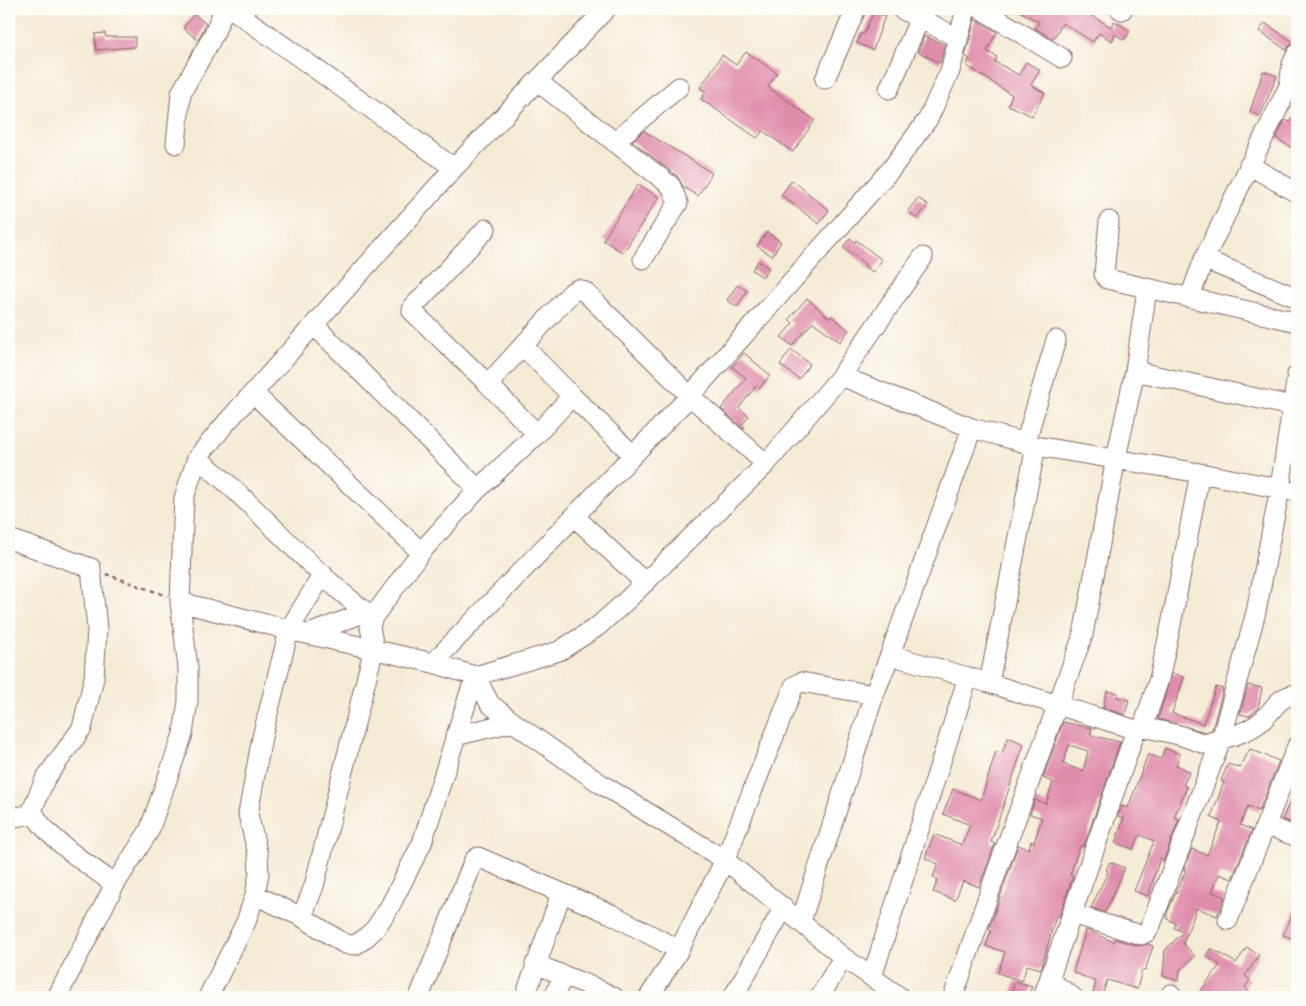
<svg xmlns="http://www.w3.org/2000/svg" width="1306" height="1006" viewBox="0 0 1306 1006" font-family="Vollkorn,serif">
	<rect width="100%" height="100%" fill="#fdfcf7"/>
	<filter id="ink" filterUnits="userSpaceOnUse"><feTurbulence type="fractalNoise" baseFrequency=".02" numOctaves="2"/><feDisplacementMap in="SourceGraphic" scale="10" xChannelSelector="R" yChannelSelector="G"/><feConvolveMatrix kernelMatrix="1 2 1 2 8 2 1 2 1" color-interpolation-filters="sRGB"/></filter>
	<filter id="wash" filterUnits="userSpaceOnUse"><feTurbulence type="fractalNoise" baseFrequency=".0096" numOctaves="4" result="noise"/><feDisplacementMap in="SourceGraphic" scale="20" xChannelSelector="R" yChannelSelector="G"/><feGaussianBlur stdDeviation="1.12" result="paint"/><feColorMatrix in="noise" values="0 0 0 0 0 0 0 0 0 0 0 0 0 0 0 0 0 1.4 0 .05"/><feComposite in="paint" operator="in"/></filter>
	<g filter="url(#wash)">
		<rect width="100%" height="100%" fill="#f4ebd5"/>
		<g id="blocks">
			<!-- building -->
			<path fill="#e08dac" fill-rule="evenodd" d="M1016 9H1080L1111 27 1114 21 1130 31 1124 40 1115 34 1112 41 1099 33 1093 42 1063 23 1053 39 1035 28 1039 22Z
				M874 11 885 16 873 50 857 43 861 33 864 34Z
				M194 14 206 24 198 40 183 28Z
				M975 19 997 32 987 51 997 57 995 62 1019 75 1026 62 1040 70 1031 85 1045 93 1032 116 1008 105 1012 95 966 65 970 59 965 56Z
				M1265 23 1293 42 1286 50 1259 31Z
				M105 33 106 37H135V47L96 50 95 34Z
				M924 36 945 45 940 63 918 52Z
				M746 52 777 73 768 87 815 120 793 152 763 131 757 138 701 99 706 92 700 88 722 55 736 65Z
				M1263 71 1277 76 1260 116 1250 112Z
				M1297 110V151L1276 138 1285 120 1290 122Z
				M644 131 712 173 698 196 683 187 678 177 632 141Z
				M792 180 829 210 819 224 781 195Z
				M638 184 659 197 623 253 603 240Z
				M918 198 928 205 917 219 908 211Z
				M767 232 781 242 772 256 757 246Z
				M850 238 855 242 856 240 882 260 873 272 864 266 865 264 843 247Z
				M758 261 769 268 763 277 752 270Z
				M737 285 747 291 737 307 727 300Z
				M807 298 829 318 831 316 849 330 840 342 813 322 792 346 781 337 793 323 789 319Z
				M791 349 810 364 799 379 780 365Z
				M744 353 770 375 759 389 756 386 739 408 749 416 742 425 745 428 744 429 721 409 746 378 732 367Z
				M1172 673 1184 677 1172 713 1203 724 1216 687 1223 689 1212 730 1205 732 1158 719Z
				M1248 685 1262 688 1258 709 1249 716 1240 714Z
				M1107 691 1118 693 1117 697 1129 700 1125 715 1103 708Z
				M1063 722 1092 728 1090 735 1120 742 1084 846H1081L1078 851 1070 875 1073 876 1059 917 1056 916 1041 969 1027 965 1022 981 998 973 1005 952 986 946 991 930 989 929 1018 845 1029 849 1031 841 1034 842 1042 818 1030 814 1035 800 1046 804 1053 782 1043 778ZM1069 745 1088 751 1083 771 1063 764Z
				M1008 737 1024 744 991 842 995 844 979 887 963 881 955 900 933 892 938 879 933 877 938 864 925 858 934 834 962 845 970 825 943 814 953 789 981 800 996 751 1002 753Z
				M1165 748 1180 754 1176 765 1190 772 1183 785 1187 787 1174 817 1179 819 1164 860 1160 858 1148 896 1134 891 1154 841 1140 835 1133 849 1115 843 1124 818 1118 816 1122 806 1128 808 1148 754 1161 759Z
				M1250 749 1279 761 1259 811 1248 806 1240 825 1252 830 1232 879 1219 874 1212 892 1225 897 1217 916 1197 908 1183 943 1195 956 1180 970 1179 981 1163 976 1165 950 1183 932 1174 928 1176 923 1167 919V913L1186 870 1184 869 1192 849 1207 855 1221 822 1211 817 1224 782 1221 781 1228 764 1240 768Z
				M1297 787V825L1282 819Z
				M1110 862 1125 868 1105 912 1091 908 1108 871 1106 870Z
				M1297 905V940L1283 935Z
				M1086 930 1114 942 1115 939 1138 946 1148 944 1153 946 1145 971 1142 970 1137 989 1107 980 1102 997H1092L1096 982 1073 972Z
				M1247 947 1259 955 1245 976 1250 980 1245 987 1254 997H1196L1220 965 1206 956 1211 948 1236 963Z
				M1015 981 1032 986 1028 997 1011 995Z"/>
		</g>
	</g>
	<g filter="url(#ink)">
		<use href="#blocks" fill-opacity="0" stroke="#866666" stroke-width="1"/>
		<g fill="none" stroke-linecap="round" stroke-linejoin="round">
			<!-- minor casing -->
			<g stroke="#866666" stroke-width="21">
				<path id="minor" d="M232 9 454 168
					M901 9 958 38
					M981 9 1062 58
					M1120 9 1122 10
					M825 79 856 9
					M537 81 671 186 678 203 643 259
					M889 89 920 18
					M614 142 679 87
					M176 144 181 93 214 34 224 9
					M1249 165 1297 193
					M1109 221 1104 274 1107 279 1297 322
					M1204 259 1297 298
					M1190 297 1204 259 1289 86 1292 64 1297 54
					M314 325 478 489
					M523 346 572 396
					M1135 371 1291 406
					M841 376 972 428
					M488 384 572 292 578 289 585 292 690 396 766 464
					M253 393 421 552
					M537 434 572 396 633 455
					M1025 444 1056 340
					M197 458C259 506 309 571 373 617
					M574 516 645 583
					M9 539 91 568 97 629 94 678 82 728 45 779 33 808C35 830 96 871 115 884
					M180 602 289 630 433 663 475 676 559 651 597 627 625 602 766 464 841 376 923 257
					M309 634 366 612
					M890 655 989 683 1136 730 1143 727 1159 679 1171 625 1200 473
					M433 663 690 396 892 168 928 119 950 71 966 9
					M475 676 490 704 513 722 601 784 725 860 843 957 900 997
					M989 683 1036 446
					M1143 727 1179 735 1205 744C1222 739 1245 734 1259 723 1275 711 1275 697 1297 694
					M455 736 513 722
					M9 818 33 814
					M1266 825 1297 837
					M255 895 302 917 345 944 355 945 363 940 375 929 389 908 422 843 475 676
					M1072 914 1141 935 1147 932 1151 925 1221 740 1256 612 1280 488 1297 375
					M302 917 314 886 374 648 370 627 373 617 421 552 478 489 537 434 488 384 412 311 413 307 486 229
					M1228 920 1297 746
					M801 921 874 695 890 655 972 428 1036 446 1200 473 1297 492
					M535 964 593 987 614 997
					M872 977 968 677
					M1050 981 1073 997
					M1171 994 1173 997
					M57 997 115 884 149 831 183 734 188 701V668L180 602 184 498 197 458 226 423 454 168 606 9
					M208 997 246 922 255 895 259 873 258 855 248 814 262 737 289 630 323 574
					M419 997 474 860 478 857 611 914 679 950
					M525 997 561 894
					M554 997 563 975
					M649 997 679 950 725 860 794 686 801 682 874 695
					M733 997 784 907
					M820 997 843 957
					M953 997 997 871 1083 635 1116 458 1135 371 1147 289
					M1043 997 1136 730"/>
			</g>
			<!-- path -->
			<path stroke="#866666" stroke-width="2.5" stroke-dasharray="4 4" stroke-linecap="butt" d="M106 574 167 596"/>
			<!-- minor -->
			<use href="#minor" stroke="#fff" stroke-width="19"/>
		</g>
	</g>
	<!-- margin -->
	<rect width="1306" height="1006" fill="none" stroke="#fdfcf7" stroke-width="30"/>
</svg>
